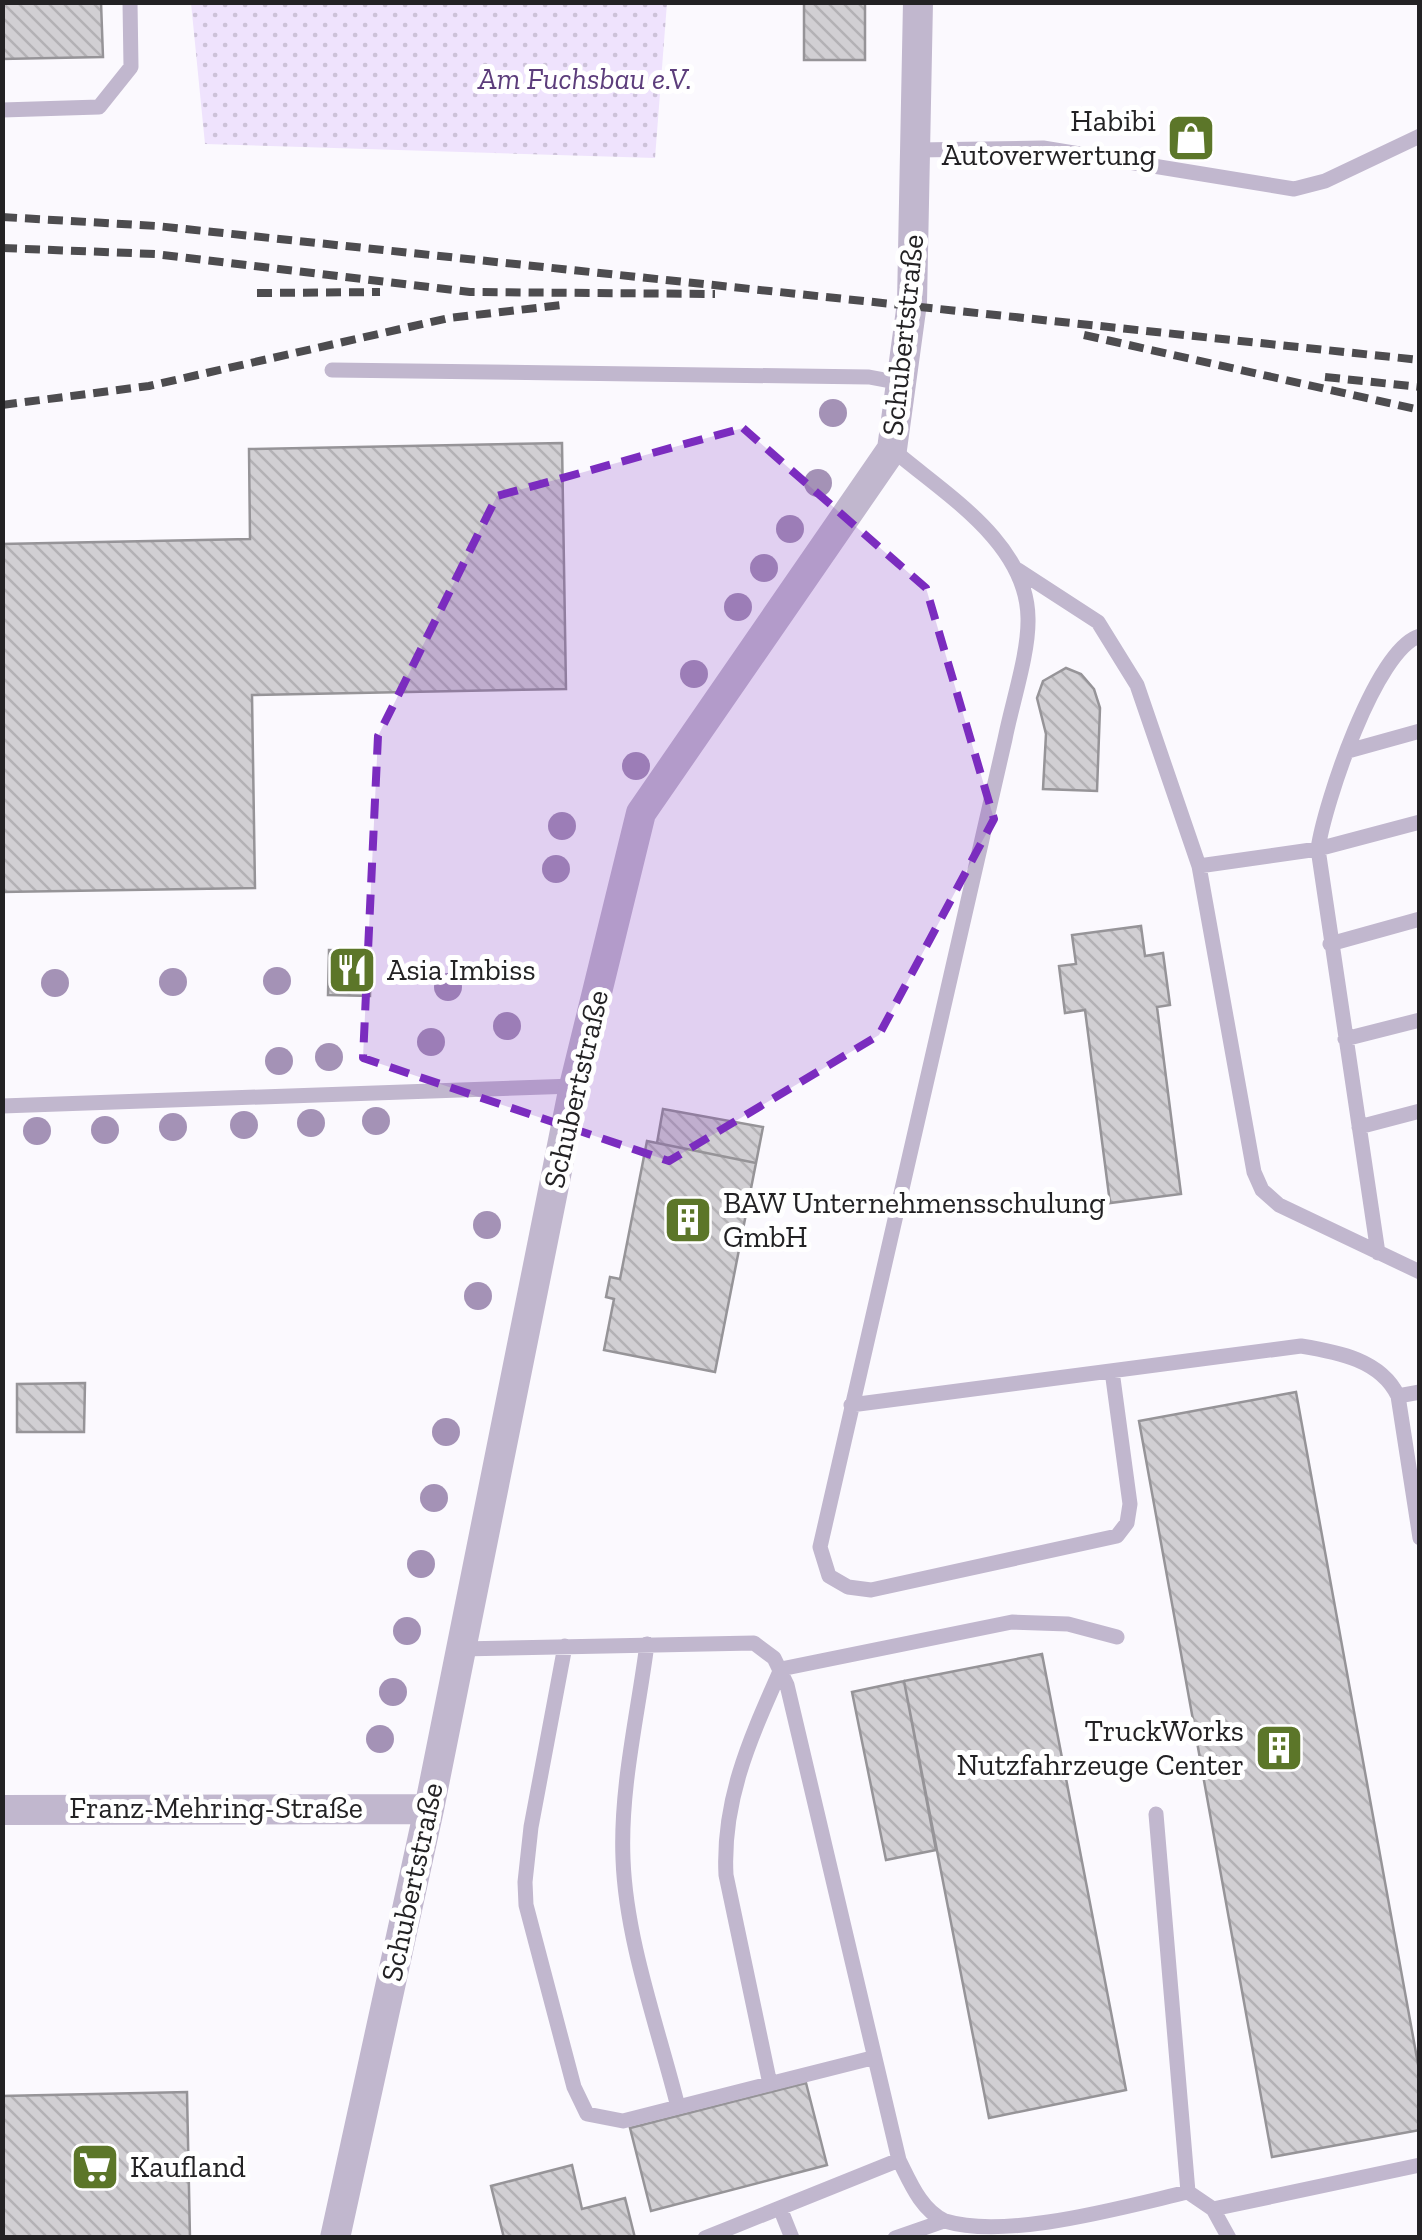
<svg xmlns="http://www.w3.org/2000/svg" width="1422" height="2240" viewBox="0 0 1422 2240" font-family="'Zilla Slab',serif">
	<defs>
		<pattern id="grass-dots" width="8" height="8" patternUnits="userSpaceOnUse" patternTransform="scale(2.5)"><rect width="8" height="8" fill="#efe3fd"/><path d="M2 2h.1M6 6h.1" fill="none" stroke="#cdc2d9" stroke-width="1.8" stroke-linecap="round"/></pattern>
		<pattern id="building-back-hatch" width="6" height="6" patternUnits="userSpaceOnUse" patternTransform="scale(2.5)"><rect width="6" height="6" fill="#d1cfd3"/><path d="M-1 5l2 2M0 0l6 6M5-1l2 2" fill="none" stroke="#b3b1b5"/></pattern>
	</defs>
	<rect width="100%" height="100%" fill="#fbf9fe"/>
	<!-- grass -->
	<path fill="url(#grass-dots)" d="M191 3H667L655 158 205 144Z"/>
	<!-- building -->
	<path fill="url(#building-back-hatch)" stroke="#969498" stroke-width="2.5" d="M2 2H101L103 57 2 59Z
		M804 2H865V60H804Z
		M562 443 566 689 252 695 255 888 2 892V544L250 539 249 449Z
		M1066 668 1081 674 1094 689 1100 708 1097 791 1043 789 1046 734 1037 698 1043 681Z
		M1141 926 1145 956 1163 953 1170 1005 1157 1007 1181 1194 1110 1203 1085 1010 1065 1013 1059 966 1076 964 1072 935Z
		M329 950 371 952 370 996 328 995Z
		M663 1109 763 1127 756 1163 657 1143Z
		M647 1141 756 1163 715 1372 604 1350 614 1299 606 1297 610 1277 620 1279Z
		M85 1383 84 1432H17V1384Z
		M1296 1392 1420 2075V2130L1272 2157 1139 1421Z
		M1042 1654 1126 2090 989 2118 904 1681Z
		M904 1681 936 1850 886 1860 852 1692Z
		M806 2083 827 2165 651 2211 630 2128Z
		M187 2092 190 2238H2V2096Z
		M572 2165 582 2209 625 2198 635 2238H504L491 2186Z"/>
	<g fill="none" stroke-linecap="round" stroke-linejoin="round">
		<!-- lane -->
		<path stroke="#c1b7ce" stroke-width="15" d="M2 110 99 107 131 67 130 2
			M917 150 1043 148 1294 189 1325 181 1420 136
			M332 370 869 377 901 383
			M892 449C943 493 1027 542 1028 618 1029 653 1012 703 1005 739L820 1547 829 1576 848 1587 871 1590 1117 1536 1127 1523 1130 1504 1112 1371
			M1018 570 1098 622 1137 685 1199 866 1254 1172 1262 1190 1279 1205 1420 1272
			M1348 751 1420 731
			M1199 866 1318 849 1420 822
			M1330 944 1420 919
			M1345 1039 1420 1020
			M2 1106 574 1086
			M1359 1127 1420 1111
			M1378 1253 1318 849C1324 805 1376 648 1420 636
			M1398 1396 1420 1392
			M851 1405 1301 1346C1338 1352 1381 1360 1398 1396L1420 1538
			M647 1644C638 1714 620 1788 623 1859 626 1941 658 2027 678 2107
			M565 1646 531 1827 525 1882 526 1905 574 2087 587 2114 623 2121 872 2058
			M460 1649 754 1643 774 1658 787 1685 899 2160C910 2182 921 2210 945 2221 1007 2240 1123 2207 1188 2192L1213 2209 1229 2238
			M1156 1814 1188 2192
			M770 2084 726 1875C722 1799 751 1737 781 1669L1012 1622 1068 1624 1117 1637
			M780 2208 792 2238
			M1213 2209 1420 2165
			M705 2238 899 2160
			M895 2238 944 2221"/>
		<!-- street -->
		<path stroke="#c1b7ce" stroke-width="30" d="M2 1810 429 1809
			M335 2238 429 1809 574 1086 641 813 892 449 912 303 918 2"/>
		<!-- rail -->
		<path stroke="#4d4c4f" stroke-width="8" stroke-dasharray="15 8" stroke-linecap="butt" d="M2 217 157 226 1420 360
			M2 248 155 254 470 292 715 294
			M257 293 380 292
			M1084 335 1420 410
			M1325 377 1420 387
			M2 405 149 386 449 318 562 305"/>
	</g>
	<!-- trees -->
	<g fill="#a492b6">
		<circle cx="833" cy="413" r="14"/>
		<circle cx="818" cy="483" r="14"/>
		<circle cx="790" cy="529" r="14"/>
		<circle cx="764" cy="568" r="14"/>
		<circle cx="738" cy="607" r="14"/>
		<circle cx="694" cy="674" r="14"/>
		<circle cx="636" cy="766" r="14"/>
		<circle cx="562" cy="826" r="14"/>
		<circle cx="556" cy="869" r="14"/>
		<circle cx="277" cy="981" r="14"/>
		<circle cx="173" cy="982" r="14"/>
		<circle cx="55" cy="983" r="14"/>
		<circle cx="448" cy="987" r="14"/>
		<circle cx="507" cy="1026" r="14"/>
		<circle cx="431" cy="1042" r="14"/>
		<circle cx="329" cy="1057" r="14"/>
		<circle cx="279" cy="1061" r="14"/>
		<circle cx="376" cy="1121" r="14"/>
		<circle cx="311" cy="1123" r="14"/>
		<circle cx="244" cy="1125" r="14"/>
		<circle cx="173" cy="1127" r="14"/>
		<circle cx="105" cy="1130" r="14"/>
		<circle cx="37" cy="1131" r="14"/>
		<circle cx="487" cy="1225" r="14"/>
		<circle cx="478" cy="1296" r="14"/>
		<circle cx="446" cy="1432" r="14"/>
		<circle cx="434" cy="1498" r="14"/>
		<circle cx="421" cy="1564" r="14"/>
		<circle cx="407" cy="1631" r="14"/>
		<circle cx="393" cy="1692" r="14"/>
		<circle cx="380" cy="1739" r="14"/>
	</g>
	<!-- marked area -->
	<path fill="#7b2cbf" fill-opacity="0.2" stroke="#7b2cbf" stroke-width="8" stroke-dasharray="20 12" stroke-linejoin="round" d="M743 428 926 588 994 819 879 1035 669 1161 363 1058 378 736 497 496Z"/>
	<!-- icons -->
	<defs>
		<g id="shop-square" transform="scale(2.5)"><rect x="-9" y="-9" width="18" height="18" rx="4" fill="#5c7629" stroke="#fff"/><path d="M-5-2.5h2.3a2.7 3.5 0 0 1 5.4 0H5L5.5 6h-11ZM-1.5-2.5h3a1.5 2.3 0 0 0-3 0Z" fill="#fff"/></g>
		<g id="restaurant-square" transform="scale(2.5)"><rect x="-9" y="-9" width="18" height="18" rx="4" fill="#5c7629" stroke="#fff"/><path d="M-5-6h1v4h1v-4h1v4h1v-4h1v5L-1.5 .5V6h-2V.5L-5-1ZM5-6V6H3V1.5H1.5Q1.5-4 5-6Z" fill="#fff"/></g>
		<g id="building-square" transform="scale(2.5)"><rect x="-9" y="-9" width="18" height="18" rx="4" fill="#5c7629" stroke="#fff"/><path d="M-4-6H4V6H1V3H-1V6H-4ZM-2.5-4.3h1.7v1.8h-1.7ZM.8-4.3h1.7v1.8H.8ZM-2.5-1h1.7V.8h-1.7ZM.8-1h1.7V.8H.8Z" fill="#fff"/></g>
		<g id="supermarket-square" transform="scale(2.5)"><rect x="-9" y="-9" width="18" height="18" rx="4" fill="#5c7629" stroke="#fff"/><path d="M-6-5.5h2.5l.6 2H6L4.5 2H-2.5L-4.4-4H-6ZM-1.5 3.2a1.3 1.3 0 1 0 .1 0ZM3 3.2a1.3 1.3 0 1 0 .1 0Z" fill="#fff"/></g>
	</defs>
	<g fill-rule="evenodd">
		<use href="#shop-square" x="1191" y="138"/>
		<use href="#restaurant-square" x="352" y="970"/>
		<use href="#building-square" x="688" y="1220"/>
		<use href="#building-square" x="1279" y="1748"/>
		<use href="#supermarket-square" x="95" y="2167"/>
	</g>
	<g text-anchor="middle" dominant-baseline="central" stroke-width="10" stroke-linejoin="round" paint-order="stroke">
		<!-- park labels -->
		<g font-size="30" font-style="italic" fill="#5c3d7b" stroke="#fff">
			<text x="585" y="79">Am Fuchsbau e.V.</text>
		</g>
		<!-- poi labels -->
		<g font-size="30" fill="#232224" stroke="#fff" text-anchor="start">
			<text x="1156" y="121" text-anchor="end">Habibi<tspan x="1156" dy="34">Autoverwertung</tspan></text>
			<text x="387" y="970">Asia Imbiss</text>
			<text x="723" y="1203">BAW Unternehmensschulung<tspan x="723" dy="34">GmbH</tspan></text>
			<text x="1244" y="1731" text-anchor="end">TruckWorks<tspan x="1244" dy="34">Nutzfahrzeuge Center</tspan></text>
			<text x="130" y="2167">Kaufland</text>
		</g>
		<!-- street labels -->
		<g font-size="30" fill="#232224" stroke="#fff">
			<text transform="translate(903 335) rotate(-84)">Schubertstraße</text>
			<text transform="translate(576 1089) rotate(-77)">Schubertstraße</text>
			<text x="216" y="1808">Franz-Mehring-Straße</text>
			<text transform="translate(412 1882) rotate(-78)">Schubertstraße</text>
		</g>
	</g>
	<!-- border -->
	<rect width="1422" height="2240" fill="none" stroke="#232224" stroke-width="10"/>
</svg>
